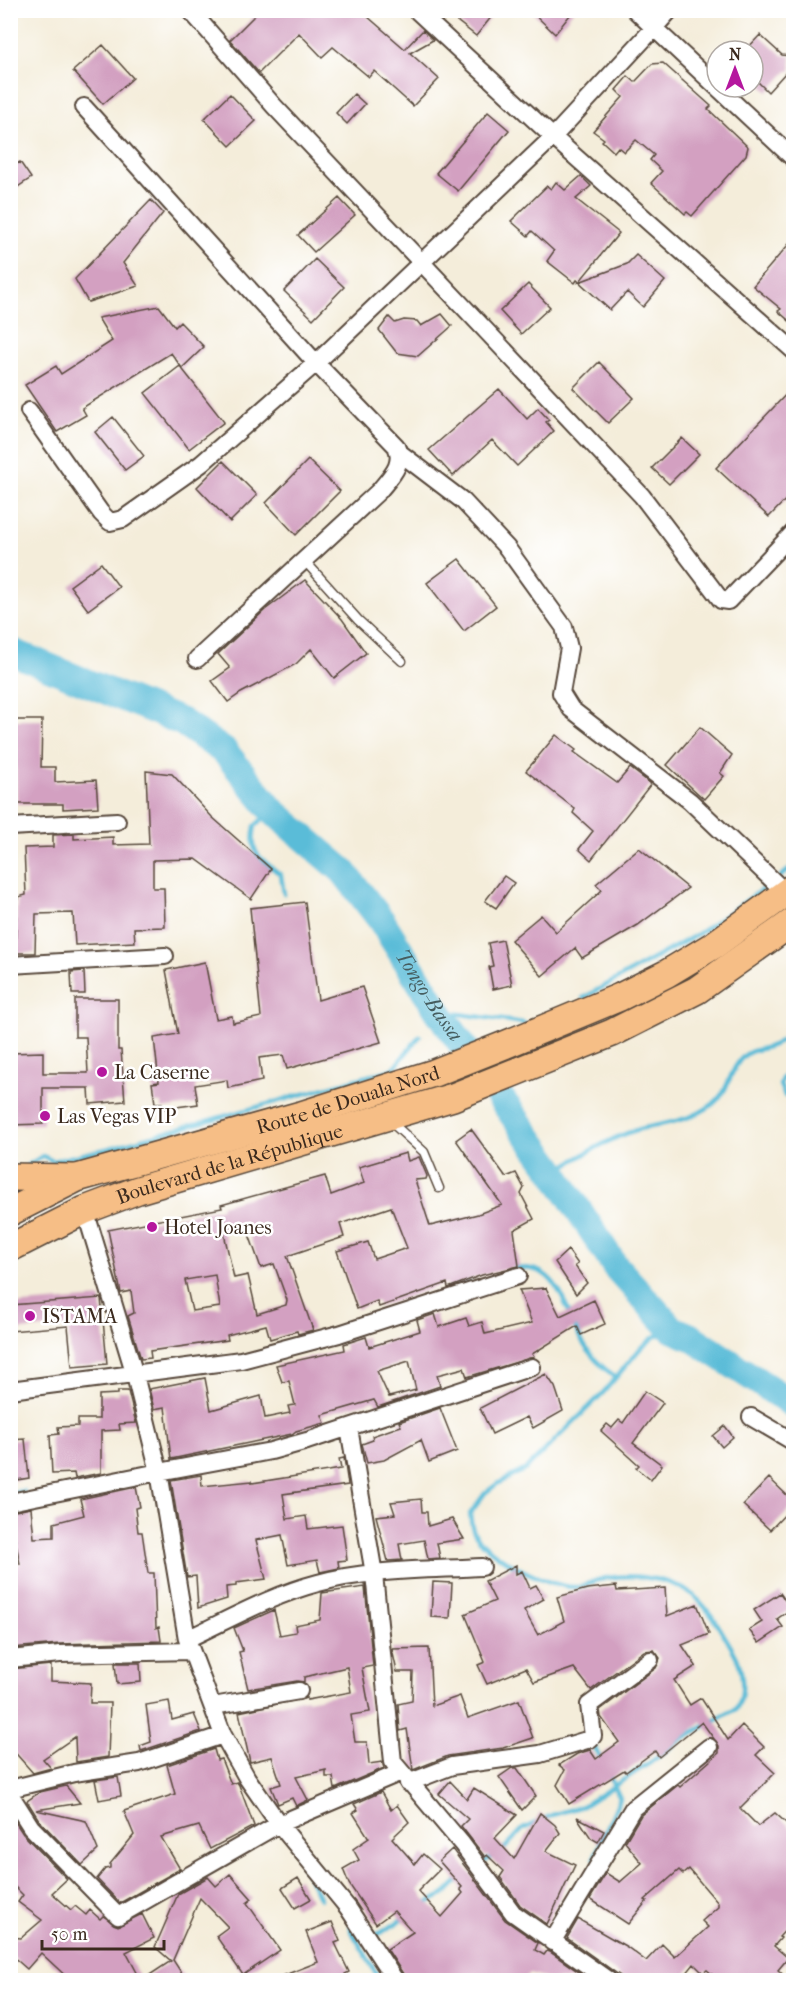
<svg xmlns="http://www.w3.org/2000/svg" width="804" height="1991" viewBox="0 0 804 1991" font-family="'IM FELL French Canon',serif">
	<rect width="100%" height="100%" fill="#fff"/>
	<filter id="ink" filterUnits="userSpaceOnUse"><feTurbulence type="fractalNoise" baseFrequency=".0167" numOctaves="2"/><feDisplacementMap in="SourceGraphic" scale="12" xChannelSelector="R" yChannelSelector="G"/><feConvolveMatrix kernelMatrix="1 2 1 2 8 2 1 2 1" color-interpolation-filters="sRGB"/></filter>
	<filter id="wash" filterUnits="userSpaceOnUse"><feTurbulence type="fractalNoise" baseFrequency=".008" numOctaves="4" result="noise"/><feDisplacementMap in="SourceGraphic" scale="24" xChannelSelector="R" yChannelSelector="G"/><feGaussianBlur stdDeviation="1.35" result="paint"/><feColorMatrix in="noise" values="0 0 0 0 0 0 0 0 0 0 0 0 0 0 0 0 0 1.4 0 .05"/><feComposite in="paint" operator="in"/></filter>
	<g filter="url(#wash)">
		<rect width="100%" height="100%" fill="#f4edda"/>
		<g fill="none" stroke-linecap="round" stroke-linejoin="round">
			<!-- stream -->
			<path stroke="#5abcd8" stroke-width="4.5" d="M272 810 255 826C249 856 261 858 281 875L284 894
				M781 876 794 866
				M583 998 698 934 770 884
				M438 1011 524 1023
				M794 1069 782 1078 780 1085 785 1096H794
				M28 1165 43 1156 53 1161 110 1148 393 1069 420 1036
				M554 1172C581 1157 610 1137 640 1129 666 1123 691 1121 713 1104 730 1091 729 1068 745 1055 752 1049 762 1050 770 1046 779 1043 786 1037 794 1032
				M516 1269C559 1261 566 1312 581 1340 590 1356 601 1367 616 1377
				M450 1289 470 1283
				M10 1493 24 1491
				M593 1744 601 1761
				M594 1858 620 1798 608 1773
				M482 1863 503 1850 523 1829 552 1815 583 1806 651 1762 683 1738 736 1709C746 1695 743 1667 734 1652 723 1633 707 1603 687 1591 663 1576 625 1573 598 1580 591 1582 583 1587 576 1587 550 1588 485 1555 474 1532 471 1526 471 1519 470 1514L485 1493 497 1484 526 1469 602 1394 639 1350 654 1337 672 1329
				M302 1864 320 1899
				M423 1905 445 1894 460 1879
				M351 1923V1930L380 1980
				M373 1937 407 1917"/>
			<!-- river -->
			<path stroke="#5abcd8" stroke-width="28" id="s1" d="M10 651 182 722 225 752 272 810 343 871 381 920 438 1011 554 1172 615 1266 672 1329 691 1337 794 1405"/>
		</g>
		<g id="blocks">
			<!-- building -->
			<path fill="#d3a0c1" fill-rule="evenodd" d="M260 10H360L405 49 423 30 433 40 410 53 439 79 413 106 374 71 369 77 333 47 322 57 299 33 259 73 230 40Z
				M465 10H497L476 36 457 21Z
				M530 10H574L555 34Z
				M760 35 782 55 791 56V71H787L768 92 753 77V51H745Z
				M103 45 133 78 103 104 73 71Z
				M663 63 711 106 708 109 748 147 746 155 692 216 687 212 685 214 651 183 662 171 650 160 654 155 636 140 624 152 618 147 614 152 602 141 604 139 593 131 623 97 616 90 628 76 635 82 652 64Z
				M230 94 256 121 230 146 204 119Z
				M354 94 365 104 347 124 336 113Z
				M488 112 509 130 458 191 436 173Z
				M20 162 31 178 10 192V168Z
				M581 176 591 186 576 199 619 233 579 282 627 264 636 255 665 281 643 307 627 292 610 310 577 280 575 283 547 261 554 251 532 231 528 236 511 221 547 186 551 189 556 182 565 190Z
				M339 198 355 215 314 252 298 235Z
				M151 200 163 213 123 263 138 286 88 302 75 279Z
				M794 238V325L778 311 781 309 753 286Z
				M315 259 344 287 313 319 284 291Z
				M528 284 550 307 521 334 500 311Z
				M159 306 175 327 180 322 204 347 182 368 171 353 82 408 86 415 57 432 25 385 56 366 61 374 112 341 98 318Z
				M442 314 452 326 418 356 397 353 379 330 389 317 395 323 404 320 417 321 421 326Z
				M599 362 634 398 608 423 573 388Z
				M180 366 224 422 189 449 145 393Z
				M794 386V491L769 517 716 468Z
				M499 389 527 419 538 408 549 420 546 422 554 431 517 466 492 440 453 476 429 450Z
				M113 417 144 456 125 470 95 432Z
				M682 438 699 454 669 484 652 468Z
				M308 460 340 491 296 535 266 503Z
				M223 461 257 495 230 522 197 487Z
				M459 559 496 606 464 631 427 583Z
				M101 563 119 587 88 610 70 586Z
				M305 580 342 619 366 653 334 678 311 649 296 664 241 693 228 702 212 681 230 668 218 654 265 610Z
				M14 720H42L41 767H55V782L96 780 98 807 63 809V804H17Z
				M700 727 732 755 720 773 724 776 704 799 667 765Z
				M556 735 576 750 574 752 617 783 630 768 651 784 591 860 579 849 593 831 573 813 575 809 526 771Z
				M146 771 172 774 212 817 271 869 251 899 196 859 153 860V888H164L165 927 134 928 135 942 75 945 73 913 36 914 35 953H15L17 902 18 897 26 895 24 848 53 847V835L74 834V839L113 837V845L149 844Z
				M639 848 688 888 638 925 582 958 575 948 542 976 511 940 541 915 556 932 602 890 596 884Z
				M504 876 514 883 496 908 485 901Z
				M305 902 318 1000 362 987 381 1042 287 1069 283 1055 259 1058 262 1081 228 1088 227 1080 195 1085 198 1104 162 1109V1103H155L152 1083 159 1082 154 1038 178 1034 166 970 205 962 216 1019 232 1016 233 1023 261 1017 250 908Z
				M503 940 512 985 493 989 489 967 493 966 488 943Z
				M84 971 85 994H72L71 972Z
				M75 999H118V1050H121L125 1101 90 1104 89 1088H43V1124L10 1125V1053L43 1052V1073H88L86 1037H75Z
				M471 1129 506 1177 516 1173 524 1188 521 1194 534 1219 514 1230 519 1266 482 1275 448 1288 447 1283 379 1307 377 1301 357 1309 337 1251 368 1242 374 1259 407 1248 391 1207 340 1224 344 1237 287 1256 313 1330 298 1334 297 1331 270 1339 266 1325 227 1335 228 1340 150 1351 151 1358 141 1359 128 1316 134 1313 131 1291 121 1293 108 1230 222 1208 221 1205 325 1176 331 1195 364 1183 359 1167 406 1153 408 1161 419 1157 427 1176 426 1179 415 1180 430 1226 478 1214 502 1205 456 1140ZM245 1223 261 1268 274 1264 287 1300 286 1305 257 1314 248 1275 234 1278 223 1229ZM215 1275 220 1307 192 1311 185 1280Z
				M568 1250 578 1264 575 1266 587 1283 576 1294 555 1262Z
				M546 1288 560 1316 594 1300 605 1324 581 1335 577 1326 532 1354 534 1357 467 1377 464 1368 437 1375 440 1386 378 1407 374 1400 322 1415 325 1423 296 1431 292 1434 171 1459 165 1407 154 1409 149 1389 205 1378 211 1410 261 1396 265 1418 290 1413 288 1406 295 1405 289 1381 282 1382 276 1365 345 1350 344 1344 366 1337 369 1347 420 1331 417 1320 435 1314 439 1327 466 1318 469 1326 482 1322 485 1334 532 1323 519 1290ZM409 1361 416 1390 389 1397 377 1371Z
				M101 1298 107 1364 72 1367 68 1326 10 1331V1305Z
				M546 1374 555 1387 563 1411 533 1428 527 1417 492 1434 480 1408Z
				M118 1391H128L136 1423 119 1424 120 1430 101 1431V1473L75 1478 74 1473 52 1474 50 1435 59 1434 58 1427 78 1426V1419H99V1395L118 1394Z
				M645 1391 663 1403 633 1443 662 1465 651 1480 636 1468 639 1465 601 1431 607 1424 612 1428 619 1420 623 1423Z
				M440 1408 457 1451 429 1462 421 1440 384 1460 367 1463 362 1444 373 1440 372 1436 401 1426 399 1422Z
				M725 1426 733 1437 722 1447 713 1436Z
				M25 1439 29 1478 10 1481V1440Z
				M344 1458 348 1485 283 1494 287 1519 306 1516 308 1529 342 1525 347 1560 338 1561 339 1568 320 1572 317 1560 288 1565 282 1535 256 1540 266 1579 236 1583V1586L226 1587 227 1599 198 1608 196 1576 187 1577 171 1480 201 1475 202 1486 252 1481V1483L341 1469 339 1459Z
				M769 1478 794 1502V1505L770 1530 743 1505Z
				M136 1487 140 1507 135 1508 138 1532H142L148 1573H154L156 1628 159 1627 161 1641 60 1644 10 1648V1564H20L10 1512 31 1508 34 1538 54 1537V1523L84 1515 80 1499Z
				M421 1499 422 1512H427L428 1526 452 1519 464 1539 437 1543 440 1558 428 1559 424 1540 399 1544 402 1560 388 1561 376 1516 395 1514 391 1502Z
				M516 1565V1574L522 1571 530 1588 536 1585 544 1599 524 1610 538 1635 564 1621 557 1597 587 1589 616 1586 617 1591 665 1588 667 1616 697 1604 709 1634 682 1645 696 1666 674 1680 690 1705 701 1698 728 1740 742 1725 764 1747 756 1755 775 1773 740 1808 758 1826 775 1813 794 1830V1921L779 1937 781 1938 774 1946 788 1958 778 1970 789 1980H719L707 1970 703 1973 694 1964 681 1980H626L567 1938 578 1919 627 1947 646 1961 662 1944 675 1957 708 1927 702 1921 718 1907V1903L689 1869 683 1874 679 1870 645 1900 647 1901 628 1924 590 1899 606 1873 620 1882 642 1863 625 1842 641 1815 678 1785 680 1787 719 1753V1746L702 1722 659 1757 655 1751 626 1772 624 1770 569 1804 557 1785 565 1770 559 1765 577 1754 590 1750 596 1759 619 1742 601 1717 600 1710 656 1668 660 1658 654 1650 644 1651 591 1690 574 1668 534 1682 526 1668 487 1684 478 1665 485 1662 465 1614 495 1601 485 1581Z
				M433 1582 452 1583 450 1618 431 1617Z
				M365 1587 373 1666 362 1668 370 1712 351 1715 355 1742H367L369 1764 382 1762 384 1768 335 1789 333 1777H326V1770L296 1777 308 1800 296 1806 292 1798 278 1804 271 1787 281 1784 272 1757 250 1762 239 1712 307 1698V1700L351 1692 347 1667 304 1677V1682L297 1681 248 1689 239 1652 243 1651 234 1628 274 1610 280 1635 296 1632 295 1625 320 1620 322 1593Z
				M780 1593 791 1609 777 1619 783 1627 759 1643 749 1630 762 1622 754 1610Z
				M429 1648 432 1706 460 1696 468 1718 519 1700 533 1738 503 1748 448 1756 413 1770 407 1729 400 1731 398 1704 412 1701 413 1672H397L392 1649Z
				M115 1663H140L141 1682 117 1684Z
				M51 1665V1681L91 1683 90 1703H110L108 1757 76 1762 75 1737 43 1759 51 1768 33 1773 10 1747V1669Z
				M169 1701 172 1720 194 1714 201 1731 141 1751 140 1746 151 1742 146 1705Z
				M214 1749 217 1760 221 1759 231 1784 237 1782 239 1785 254 1826 210 1849 199 1826 161 1837 180 1869 120 1903 97 1879 105 1869 110 1868V1864L134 1835 124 1811 175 1794 167 1765Z
				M512 1768H517L536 1796 522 1810 499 1777Z
				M118 1777 121 1796 99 1800 95 1780Z
				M450 1781 467 1799 474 1788 517 1815 495 1838 514 1859 540 1813 555 1825 560 1833 546 1851 575 1865 547 1924 520 1905 500 1877 504 1871 487 1855 485 1857 461 1826 468 1819 439 1794Z
				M66 1786 80 1803 36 1810 86 1821 98 1850 82 1865 39 1820 27 1801 40 1792Z
				M381 1792 391 1810 397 1805 409 1822 392 1838 415 1864 423 1854 440 1869 418 1891 442 1917 463 1893 460 1889 462 1887 439 1861 452 1849 505 1920 538 1943 535 1950 544 1955 547 1951 550 1952 590 1980H550L529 1974 524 1980H407L387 1949 413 1932 394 1911 376 1924 349 1884 343 1869 359 1860 353 1849 369 1838 353 1813 358 1810 354 1804Z
				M10 1814 23 1834 67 1879 52 1893 71 1910 75 1906 86 1915 90 1910 100 1919 103 1916 118 1926 142 1914 154 1938 126 1952 141 1980H70L41 1953 27 1969 10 1954V1937L21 1938 42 1920 18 1902 23 1895 10 1882Z
				M577 1817 604 1831 598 1842 591 1838Z
				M230 1874 252 1899 247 1903 280 1950 243 1975 216 1936 228 1927 200 1898 173 1960 186 1980H142L171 1961 155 1947 178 1894 208 1877 216 1886Z
				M298 1878 311 1899 295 1908 282 1888Z
				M332 1922 340 1941 335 1943 349 1972 345 1974 348 1980H272L318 1962 306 1932Z"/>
		</g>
	</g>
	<g filter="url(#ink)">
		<use href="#blocks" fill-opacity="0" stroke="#57473a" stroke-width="1.5"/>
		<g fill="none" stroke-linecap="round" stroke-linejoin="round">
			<!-- lane casing -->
			<g stroke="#57473a" stroke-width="11">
				<path id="lane" d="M304 560 358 620 402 661
					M390 1121 424 1152 439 1188"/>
			</g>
			<!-- street casing -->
			<g stroke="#57473a" stroke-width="20">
				<path id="street" d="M190 10 274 106 642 496 721 600 728 601 794 532
					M416 10 553 137 794 351
					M635 10 654 28 670 10
					M84 107 316 363 396 446C405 465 390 477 379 491L197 659
					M29 411 101 513 110 522 123 519 201 464 316 363 553 137 654 28 794 159
					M400 453 463 501 507 548 564 627 569 648 561 693 571 709 690 801 786 893
					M10 827 117 821
					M10 965 165 956
					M10 1390 241 1360 339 1334 518 1276
					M751 1417 794 1442
					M349 1428 374 1574 393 1762 462 1844 513 1913 608 1980
					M10 1502 159 1472 135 1375 85 1210
					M187 1639C230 1619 272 1595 318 1583 370 1569 429 1570 482 1567
					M10 1659 60 1654 191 1651
					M213 1706 299 1691
					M408 1783 452 1766 540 1754 590 1739 593 1736 589 1705 650 1660
					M10 1789 74 1773 139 1763 223 1735
					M10 1794 31 1827 118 1916 279 1824 399 1773
					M552 1942 633 1808 709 1747
					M395 1980 348 1908 279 1824 247 1778 223 1735 187 1639 159 1472 271 1451 307 1441 532 1367"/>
			</g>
			<!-- primary casing -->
			<g stroke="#57473a" stroke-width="30">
				<g id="primary">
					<path d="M10 1177 73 1178"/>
					<path id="s2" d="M10 1212 77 1178 301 1115 434 1073 502 1046 620 997 666 974 714 945 794 887"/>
					<path id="s3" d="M10 1248 85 1210 138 1190 453 1097 612 1033 697 990 794 921"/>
				</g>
			</g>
			<!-- lane -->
			<use href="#lane" stroke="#fff" stroke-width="8"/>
			<!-- street -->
			<use href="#street" stroke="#fff" stroke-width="16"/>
			<!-- primary -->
			<use href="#primary" stroke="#f6be86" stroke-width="27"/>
		</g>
	</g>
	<!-- markers -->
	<g fill="#b5179e" stroke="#fff" stroke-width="2">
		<circle cx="102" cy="1072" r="6"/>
		<circle cx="45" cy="1116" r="6"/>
		<circle cx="152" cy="1227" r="6"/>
		<circle cx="30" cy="1316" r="6"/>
	</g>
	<g text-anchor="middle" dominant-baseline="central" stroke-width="5" stroke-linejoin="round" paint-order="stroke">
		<!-- poi labels -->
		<g font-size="20" fill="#3b2a1e" stroke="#fff" text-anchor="start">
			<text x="114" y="1072">La Caserne</text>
			<text x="57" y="1116">Las Vegas VIP</text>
			<text x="164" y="1227">Hotel Joanes</text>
			<text x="42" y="1316">ISTAMA</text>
		</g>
		<!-- street labels -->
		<g font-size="20" fill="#3b2a1e" stroke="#fff">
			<text stroke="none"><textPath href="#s2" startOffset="357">Route de Douala Nord</textPath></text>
			<text stroke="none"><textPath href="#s3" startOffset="236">Boulevard de la République</textPath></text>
		</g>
		<!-- water labels -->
		<g font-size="21" font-style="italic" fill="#465d5f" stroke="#fff">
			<text stroke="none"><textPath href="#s1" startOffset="558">Tongo-Bassa</textPath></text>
		</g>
	</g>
	<!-- margin -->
	<rect width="804" height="1991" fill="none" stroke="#fff" stroke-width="36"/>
	<!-- north arrow -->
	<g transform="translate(735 69)"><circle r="28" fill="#ffffff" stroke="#b1aaa5" stroke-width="1.5"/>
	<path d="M0-4.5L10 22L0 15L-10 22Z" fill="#b5179e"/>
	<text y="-9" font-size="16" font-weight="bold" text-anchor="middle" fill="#3b2a1e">N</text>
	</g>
	<!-- scale -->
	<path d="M42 1940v9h122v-9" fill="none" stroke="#3b2a1e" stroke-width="3"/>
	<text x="51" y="1940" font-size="18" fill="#3b2a1e" stroke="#ffffff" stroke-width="4.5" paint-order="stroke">50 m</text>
</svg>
